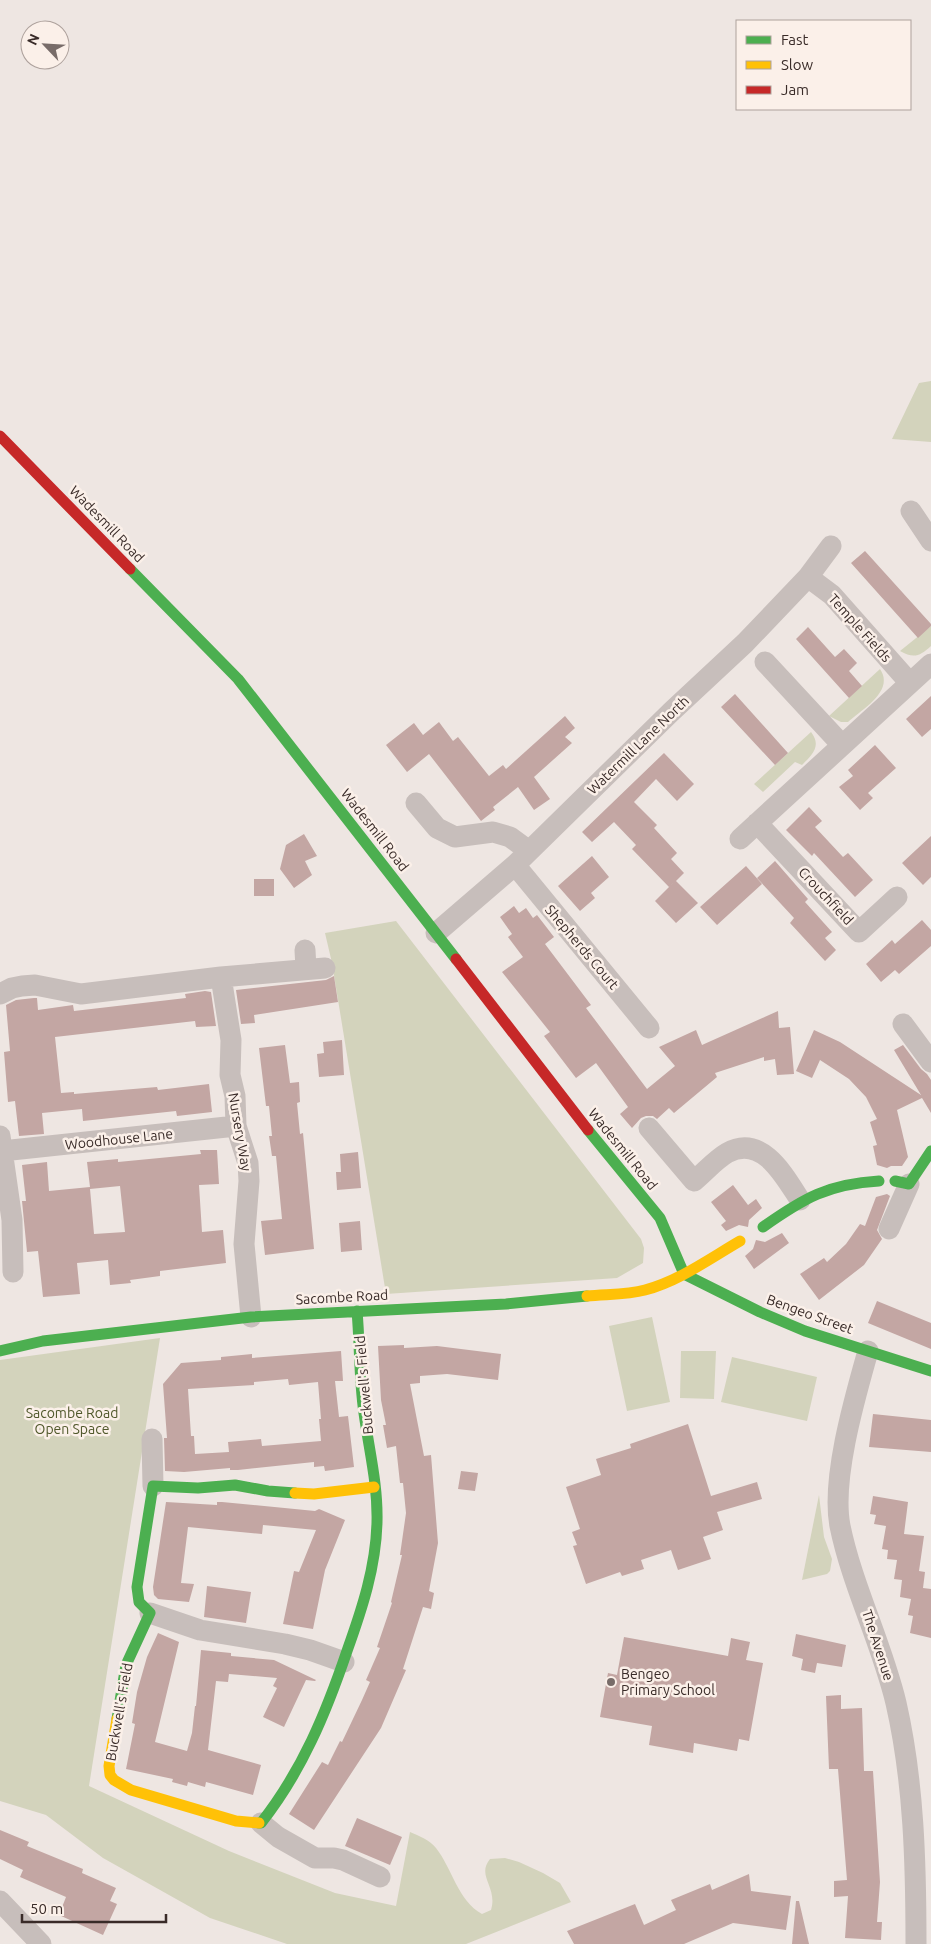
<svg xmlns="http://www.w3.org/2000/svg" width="931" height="1944" viewBox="0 0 931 1944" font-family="Ubuntu,sans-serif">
	<rect width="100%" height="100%" fill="#eee6e2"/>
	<!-- green -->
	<path fill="#d3d3bc" d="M931 381V442L892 439 919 383Z
		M931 626V646C920 656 914 659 900 651Z
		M880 669C895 691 862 709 848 722H841L829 716Z
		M811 732C822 746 812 755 802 765L795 762 763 792 754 784Z
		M396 921 641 1239 644 1248 643 1263 617 1278 386 1294 332 963 325 933Z
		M652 1317 670 1402 627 1411 609 1326Z
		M160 1338 89 1786 229 1851 335 1893 396 1906 410 1832C419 1836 430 1840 436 1848 452 1868 458 1901 482 1914L491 1910C498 1887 476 1876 490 1859L505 1858 519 1862 543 1873 560 1883 571 1902 466 1944H287L210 1918 103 1858 46 1815 0 1801V1360Z
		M681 1351H716L714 1399 680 1398Z
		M732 1357 817 1377 807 1421 721 1402Z
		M819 1495 824 1537 832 1559 830 1571 827 1574 802 1580Z"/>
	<!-- building -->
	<path fill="#c3a6a3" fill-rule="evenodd" d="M865 551 931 624V626L918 638 851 563Z
		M808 627 835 657 844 649 857 663 849 671 862 686 849 698 796 639Z
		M735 694 788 753 775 765 721 707Z
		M931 696V729L922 737 906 719Z
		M565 716 575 728 565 737 572 743 534 777 550 799 534 810 518 787 493 807 495 810 481 821 429 754 407 772 386 745 414 723 423 735 439 722 453 741 458 737 489 776 503 765 506 769Z
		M875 745 896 768 868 793 873 798 860 810 839 787 853 776 848 770Z
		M664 753 694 784 677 801 656 779 634 802 657 825 654 828 677 853 671 859 684 873 676 881 698 903 676 923 655 901 674 882 669 887 632 849 636 845 614 822 592 842 582 832Z
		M809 807 822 821 815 827 843 857 848 853 873 880 855 897 814 853 812 856 786 830Z
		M304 834 317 856 305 861 312 875 294 888 280 869 286 845Z
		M931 836V877L923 885 902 863Z
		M592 856 609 877 591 893 595 898 580 911 558 886Z
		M775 861 808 899 805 902 832 932 825 938 836 950 825 961 790 923 794 918 757 878Z
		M746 866 762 884 717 925 700 907Z
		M254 879H274V896H254Z
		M514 906 519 913 526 908 533 918 537 915 554 937 545 944 591 1005 586 1008 647 1089 675 1066 659 1047 696 1030 702 1045 778 1011 779 1028 790 1027 794 1074 777 1075 775 1059 764 1061V1057L715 1073 717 1077 674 1113 669 1108 657 1119 653 1116H646L641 1118 632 1128 620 1114 628 1107 596 1063 576 1078 544 1036 550 1032 502 972 523 957 508 937 512 934 500 917Z
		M922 920 931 930V946L899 974 895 970 881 982 866 964 892 940 895 944Z
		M334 976 338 1002 254 1015 255 1023 241 1024 236 990 326 980Z
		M205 991 211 992 216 1026 196 1027 195 1021 55 1037 61 1093 74 1092V1094L157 1087 158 1090 209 1084 212 1112 177 1116 176 1111 83 1121 82 1109 42 1113 44 1134 19 1136 15 1101 8 1102 4 1052 10 1051 6 1005 16 1000 34 998H37L38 1010 73 1005 74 1011 186 998 185 994Z
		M814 1030 840 1042 921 1095 894 1050 903 1045 921 1069 927 1074 931 1080V1113L922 1098 897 1110 908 1157 902 1166H891L887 1168 877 1165 873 1146 877 1145 870 1122 877 1119 866 1097 849 1079 820 1060 812 1078 796 1071Z
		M342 1040 344 1075 319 1077 317 1054 324 1053 323 1042Z
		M285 1045 290 1083 299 1082 300 1102 297 1103 300 1134 303 1133 314 1249 265 1255 261 1221 282 1219 276 1156H272L269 1136H272L269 1106H266L259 1048Z
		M200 1150H217L219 1184 199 1185 202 1232 223 1230 226 1263 160 1271V1276L130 1280 131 1283 110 1285 108 1260 77 1263 80 1294 43 1297 38 1251 27 1252 22 1201H26L22 1165 47 1162 49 1191 90 1187 87 1162 118 1159V1162L201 1154ZM120 1186 125 1232 94 1234 90 1189Z
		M358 1152 361 1188 337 1190 336 1172H341L340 1154Z
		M733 1185 748 1205 756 1199 762 1208 749 1220 748 1227 739 1225 726 1231 721 1225 726 1221 711 1202Z
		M887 1194 890 1196 877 1230 882 1239 864 1265 819 1300 800 1274 824 1258 827 1262 846 1244 860 1224 865 1226 876 1197Z
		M360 1221 362 1250 341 1252 339 1223Z
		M782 1233 789 1243 754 1269 745 1256 753 1249 756 1240 765 1242Z
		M877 1301 931 1323V1349L868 1323Z
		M404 1345V1348L437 1346 501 1354 498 1380 447 1374 420 1376V1383L410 1384 424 1456 431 1455 438 1543 429 1591 434 1593 431 1609 423 1607 403 1669 406 1670 381 1728 314 1830 289 1814 322 1762 328 1765 340 1741 342 1742 362 1700 370 1682 366 1680 380 1648 377 1647 392 1603 391 1602 402 1555H400L406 1513 403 1483H400L396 1446 387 1448 383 1425H386L381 1400 378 1346Z
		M341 1351 343 1381H335L339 1417 348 1416 354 1467 325 1471 324 1466 314 1467V1462L238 1470H230V1468L184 1472 165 1471 164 1438H167L163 1384 181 1363 221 1360V1357L252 1354V1358ZM288 1379 289 1385 318 1382 321 1419H319L321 1441 262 1446 261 1439 228 1442 229 1452 195 1454 194 1436H191L188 1389 254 1385V1382Z
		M873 1414 931 1420V1452L869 1447Z
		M688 1424 711 1496 757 1482 762 1499 717 1512 723 1530 703 1537 711 1559 678 1570 671 1550 641 1560 644 1569 622 1576 620 1572 586 1584 573 1546 577 1545 572 1532 580 1529 566 1487 601 1475 596 1459 631 1448 630 1444Z
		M461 1471 478 1473 475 1491 458 1489Z
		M873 1496 908 1502 904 1534 924 1536 919 1571 925 1572 923 1588 931 1589V1638L910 1633 913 1616 908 1615 911 1599 900 1597 902 1580 894 1579 897 1560 887 1559 888 1550 882 1549 886 1526 874 1524 876 1515 870 1514Z
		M166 1502 217 1505V1502H222L315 1511 319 1509 345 1520 325 1570 313 1629 283 1624 294 1571 299 1572 316 1530 263 1525 262 1534 188 1527 181 1583 194 1584 189 1602 158 1599 154 1595 153 1587Z
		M207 1586 251 1592 246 1623 204 1617Z
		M158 1633 179 1642 155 1742 187 1751 192 1733 195 1706H196L201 1650 231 1653V1656L274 1660 316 1680 315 1681 306 1680 284 1727 263 1717 277 1688 273 1686 277 1678 229 1674 228 1682 216 1681 208 1750 261 1765 253 1795 206 1782 205 1787 188 1782 187 1786 172 1782 173 1779 126 1769 135 1724 132 1723 137 1692 147 1657Z
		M796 1634 846 1645 842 1667 817 1663 815 1673 801 1670 803 1659 792 1656Z
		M624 1637 728 1656 731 1638 750 1642 746 1660 763 1663 749 1741 739 1739 737 1751 694 1743 693 1753 649 1745 652 1726 600 1717 608 1673 617 1675Z
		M841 1695V1709L862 1708 864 1771H873L880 1882 877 1922H882L881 1940 845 1938 848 1896 834 1897V1881L847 1880 838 1769H829L826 1696Z
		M357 1818 402 1837 390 1865 345 1846Z
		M0 1830 29 1842 27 1846 83 1869 82 1873 116 1888 110 1901 117 1904 103 1935 59 1915 66 1897 20 1877 23 1870 0 1859Z
		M749 1874 751 1891 791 1896 786 1930 733 1923 684 1944H574L567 1931 635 1904 644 1925 676 1910 671 1900 710 1884 712 1890Z
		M796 1901H799L809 1944H792Z"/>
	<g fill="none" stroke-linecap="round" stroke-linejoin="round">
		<!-- street -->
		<path stroke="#c7bebb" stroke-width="21" d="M911 511 931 541
			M808 577 832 595 909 682
			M765 662 842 745
			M416 803 437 828 455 837 493 832 510 837 529 851
			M757 823 859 932 897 897
			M740 839 931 664
			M515 865 649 1028
			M436 933 515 865 671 712 745 643 808 577 831 546
			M305 950 306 969
			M221 977 231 1040 230 1075 235 1096 236 1126 248 1163 249 1181 244 1244 251 1317
			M0 994 12 988 22 986 35 985 81 994 221 977 325 968
			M903 1024 931 1062
			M649 1128 694 1181C705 1172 715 1160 727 1153 762 1133 785 1177 800 1200
			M0 1136 12 1220 13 1272
			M2 1151 236 1126
			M889 1229 909 1184
			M868 1351C855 1397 831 1479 840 1526 852 1585 882 1644 896 1703 914 1782 916 1864 916 1944
			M152 1439 153 1486
			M150 1613 200 1630 285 1644 310 1650 344 1662
			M261 1823 278 1837 315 1858H334L343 1860 380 1877
			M0 1901 41 1944"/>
		<!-- fast -->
		<path stroke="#4caf50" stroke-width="11" d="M130 569 238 679 456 959
			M588 1130 660 1218 684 1274
			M895 1181 909 1184 931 1151
			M763 1227C804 1198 828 1184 879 1181
			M684 1274 760 1312 805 1331 931 1371
			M0 1351 43 1341 251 1317 506 1304 587 1296
			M117 1719 126 1665 150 1613 139 1602 137 1587 153 1486 198 1488 235 1485 268 1491 295 1493
			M259 1823H261C302 1771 326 1713 347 1651 362 1609 376 1567 377 1522 378 1485 369 1450 364 1413 359 1379 360 1345 357 1311"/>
		<!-- slow -->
		<path stroke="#ffc107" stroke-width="11" d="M587 1296C606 1294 627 1295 645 1290 679 1281 709 1259 740 1241
			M295 1493 314 1494 374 1487
			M117 1719 109 1766 110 1775 114 1780 131 1790 236 1821 259 1823"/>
		<!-- jam -->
		<path stroke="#c62828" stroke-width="11" d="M0 436 130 569
			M456 959 588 1130"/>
	</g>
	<!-- markers -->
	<circle fill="#786c69" stroke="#fbf0e9" stroke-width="2" cx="611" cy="1682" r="5"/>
	<g text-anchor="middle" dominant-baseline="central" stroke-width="5" stroke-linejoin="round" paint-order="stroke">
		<!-- street labels -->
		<g font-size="14" fill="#392b28" stroke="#fbf0e9">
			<text transform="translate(107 524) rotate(46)">Wadesmill Road</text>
			<text transform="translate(860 628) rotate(48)">Temple Fields</text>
			<text transform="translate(638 745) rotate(-44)">Watermill Lane North</text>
			<text transform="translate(375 830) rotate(52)">Wadesmill Road</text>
			<text transform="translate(826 896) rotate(47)">Crouchfield</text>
			<text transform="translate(582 947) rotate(50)">Shepherds Court</text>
			<text transform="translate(240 1132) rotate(80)">Nursery Way</text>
			<text transform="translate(119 1139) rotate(-6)">Woodhouse Lane</text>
			<text transform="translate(623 1149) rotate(51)">Wadesmill Road</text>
			<text transform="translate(342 1297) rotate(-3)">Sacombe Road</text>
			<text transform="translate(810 1314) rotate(20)">Bengeo Street</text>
			<text transform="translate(364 1385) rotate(-95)">Buckwell's Field</text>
			<text transform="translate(878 1645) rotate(72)">The Avenue</text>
			<text transform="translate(119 1712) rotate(-80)">Buckwell's Field</text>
		</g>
		<!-- park labels -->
		<g font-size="14" fill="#50582b" stroke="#fbf0e9">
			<text x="72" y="1413">Sacombe Road<tspan x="72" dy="16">Open Space</tspan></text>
		</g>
		<!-- poi labels -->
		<g font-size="14" fill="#392b28" stroke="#fbf0e9" text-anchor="start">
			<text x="621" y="1674">Bengeo<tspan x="621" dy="16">Primary School</tspan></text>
		</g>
	</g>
	<!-- legend -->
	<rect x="736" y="20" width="175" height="90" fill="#fbf0e9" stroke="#ada19c"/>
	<rect x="746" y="36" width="25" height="8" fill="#4caf50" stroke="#ada19c"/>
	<text x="781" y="45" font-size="15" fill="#392b28">Fast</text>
	<rect x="746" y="61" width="25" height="8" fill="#ffc107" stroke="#ada19c"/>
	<text x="781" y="70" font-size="15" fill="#392b28">Slow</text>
	<rect x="746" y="86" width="25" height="8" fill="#c62828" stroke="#ada19c"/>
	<text x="781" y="95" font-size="15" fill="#392b28">Jam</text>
	<!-- north arrow -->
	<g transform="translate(45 45) rotate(295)"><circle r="24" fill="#fbf0e9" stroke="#ada19c"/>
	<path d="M0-4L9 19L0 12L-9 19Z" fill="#786c69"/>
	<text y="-8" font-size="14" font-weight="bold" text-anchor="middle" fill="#392b28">N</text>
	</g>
	<!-- scale -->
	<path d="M22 1914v8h144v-8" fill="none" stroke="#392b28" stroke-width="2.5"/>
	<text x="30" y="1914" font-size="15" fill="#392b28" stroke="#fbf0e9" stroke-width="4" paint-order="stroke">50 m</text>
</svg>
